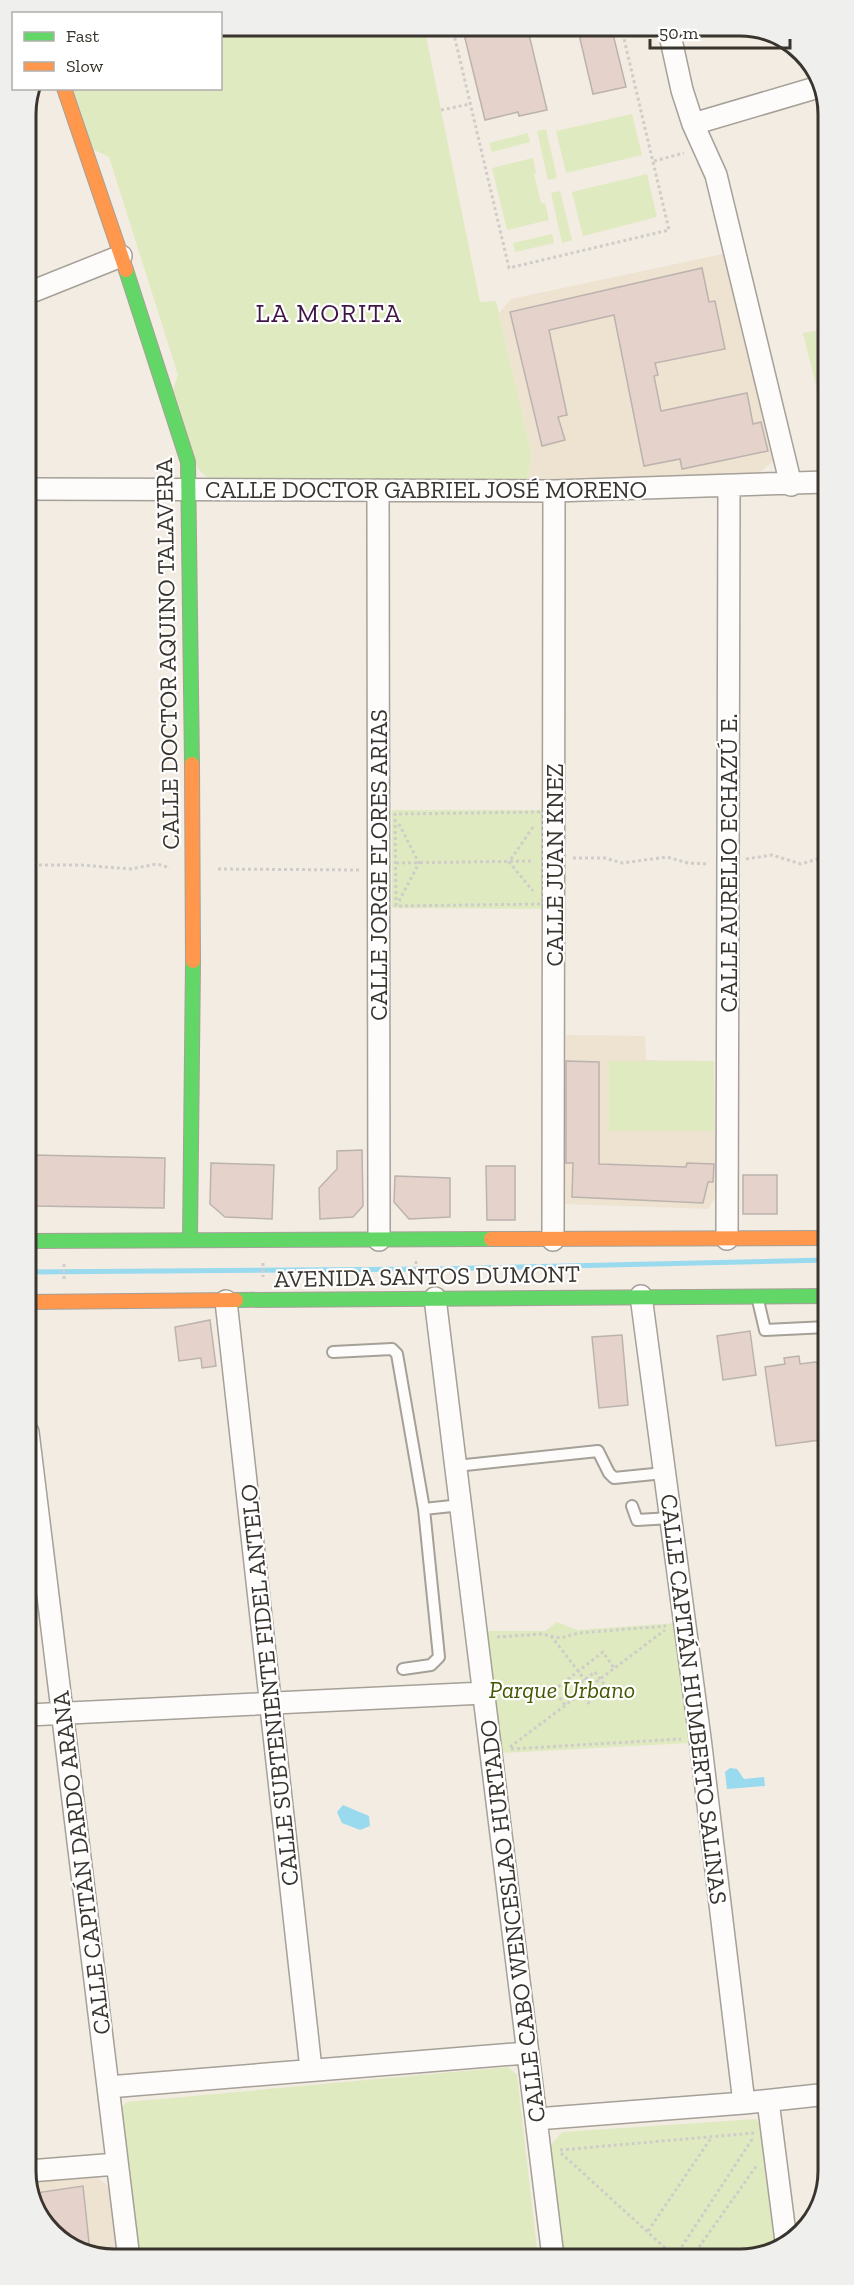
<svg xmlns="http://www.w3.org/2000/svg" width="854" height="2285" viewBox="0 0 854 2285" font-family="'Zilla Slab',serif">
	<rect width="100%" height="100%" fill="#f3ece2"/>
	<!-- built -->
	<path fill="#eee2d1" d="M723 254 773 461 758 474 527 480 532 456 499 313 511 299Z
		M566 1035 645 1036 646 1060 714 1061 716 1197 708 1209 564 1204Z
		M95 2175 111 2189 119 2259H108L56 2238 29 2194V2181Z"/>
	<!-- green -->
	<path fill="#e0eac0" d="M221 26H424L480 302 496 301 532 456 527 480 212 482 198 469 172 392 178 375 109 157 88 147 70 89 220 88Z
		M632 114 642 155 566 173 556 131Z
		M546 129 557 178 548 180 537 131Z
		M528 133 530 142 492 152 489 143Z
		M533 158 536 173 534 174 541 203H545L549 220 507 230 492 168Z
		M647 174 657 217 583 236 572 192Z
		M560 191 572 240 562 243 551 193Z
		M552 234 554 243 515 252 513 243Z
		M826 329V418H824L803 333Z
		M392 810H546V909L392 908Z
		M609 1061H714V1131H609Z
		M557 1622 577 1630 676 1623 690 1743 502 1753 487 1631H545Z
		M508 2067 517 2075 538 2257 139 2259 120 2110 127 2102Z
		M756 2119 764 2134 779 2246 763 2256 562 2257 550 2146 562 2132Z"/>
	<!-- water -->
	<path fill="#9adaef" d="M730 1768 737 1769 744 1779 764 1777 765 1786 727 1789 725 1772Z
		M343 1805 369 1816 370 1826 360 1830 342 1823 337 1812Z"/>
	<g fill="none" stroke-linecap="round" stroke-linejoin="round">
		<!-- stream -->
		<path stroke="#9adaef" stroke-width="5" d="M27 1272 436 1269 827 1260"/>
	</g>
	<!-- building -->
	<path fill="#e5d2cb" stroke="#bbb3ae" stroke-width="1.5" d="M462 26H527L547 110 519 116 518 112 485 120Z
		M577 26H611L626 87 593 94Z
		M702 268 709 302 715 301 725 349 655 363 658 375 654 376 661 411 747 393 753 424 761 422 768 451 682 469 680 459 644 466 614 315 549 330 567 415 558 417 565 440 542 446 510 312Z
		M566 1061 599 1062V1164L686 1167 687 1163 714 1164 713 1182H708L703 1203 572 1197 573 1163H566Z
		M362 1150 363 1206 353 1217 320 1219 319 1188 337 1169V1151Z
		M33 1155 165 1158 164 1208 32 1206Z
		M211 1163 274 1165 272 1219 225 1217 210 1204Z
		M486 1166H515V1220H487Z
		M743 1175H777V1214H743Z
		M395 1176 450 1178V1217L409 1219 394 1202Z
		M210 1320 216 1366 202 1368 201 1358 179 1361 175 1327Z
		M750 1331 756 1375 723 1380 717 1336Z
		M622 1335 628 1405 599 1408 592 1337Z
		M799 1356 800 1364 815 1362 822 1365 827 1403H823L827 1439 776 1446 765 1367 785 1364 784 1358Z
		M83 2186 90 2252 59 2239 58 2232 53 2233 29 2194Z"/>
	<g fill="none" stroke-linecap="round" stroke-linejoin="round">
		<!-- lane casing -->
		<g stroke="#a5a098" stroke-width="14">
			<path id="lane" d="M757 1296 765 1330 827 1327
				M333 1352 392 1349 397 1354 424 1509 461 1505
				M456 1466 598 1451 609 1473 614 1478 664 1473
				M632 1506 637 1520 671 1518
				M403 1669 431 1665 439 1657 424 1509"/>
		</g>
		<!-- street casing -->
		<g stroke="#a5a098" stroke-width="24">
			<path id="street" d="M668 26 682 90 693 124 716 175 791 485
				M693 124 822 86
				M26 294 121 256
				M26 489 554 491 826 482
				M378 490 379 1240
				M727 1239 729 487
				M553 1240 554 491
				M641 1296 700 1738 744 2103
				M435 1298 553 2257
				M226 1301 311 2069
				M28 1432 129 2259
				M28 1715 484 1693
				M108 2087 526 2053
				M768 2101 786 2241
				M536 2119 744 2103 828 2094
				M29 2171 117 2164"/>
		</g>
		<!-- fast casing -->
		<g stroke="#a5a098" stroke-width="16">
			<path id="fast" d="M126 270 188 462 192 764
				M190 1239 193 961
				M27 1241 491 1239
				M236 1300 827 1296"/>
		</g>
		<!-- slow casing -->
		<g stroke="#a5a098" stroke-width="16">
			<path id="slow" d="M64 88 126 270
				M192 764 193 961
				M491 1239 827 1238
				M27 1302 236 1300"/>
		</g>
		<!-- path -->
		<path stroke="#cfcdc9" stroke-width="3" stroke-dasharray="3 3" stroke-linecap="butt" d="M452 26 509 268 669 230 621 26
			M441 110 470 104
			M654 161 684 153
			M542 812 544 904 396 906 395 814Z
			M533 827 509 862 533 891
			M573 858H605L622 863 667 857 688 863 708 864
			M746 859 772 855 801 864 827 856
			M396 863 534 861
			M27 865H80L131 869 157 864 170 868
			M218 869 361 870
			M399 901 419 863 399 824
			M416 1261V1276
			M263 1263V1277
			M64 1264V1279
			M551 1636 585 1680
			M497 1637 541 1634 560 1638 579 1633 666 1626
			M595 1672 607 1688 588 1703 575 1687Z
			M565 1705 554 1690 603 1652 614 1668
			M510 1747 665 1630
			M511 1749 681 1739
			M560 2150 754 2133
			M561 2153 675 2257
			M648 2231 711 2138
			M675 2257 753 2138
			M692 2257 757 2165"/>
		<!-- lane -->
		<use href="#lane" stroke="#fdfcfb" stroke-width="10"/>
		<!-- street -->
		<use href="#street" stroke="#fdfcfb" stroke-width="21"/>
		<!-- fast -->
		<use href="#fast" stroke="#63d668" stroke-width="14"/>
		<!-- slow -->
		<use href="#slow" stroke="#ff974d" stroke-width="14"/>
	</g>
	<g text-anchor="middle" dominant-baseline="central" stroke-width="4.5" stroke-linejoin="round" paint-order="stroke">
		<!-- street labels -->
		<g font-size="24" fill="#39342d" stroke="#fff">
			<text x="426" y="489">CALLE DOCTOR GABRIEL JOSÉ MORENO</text>
			<text transform="translate(167 654) rotate(-91)">CALLE DOCTOR AQUINO TALAVERA</text>
			<text transform="translate(728 863) rotate(-90)">CALLE AURELIO ECHAZÚ E.</text>
			<text transform="translate(378 865) rotate(-90)">CALLE JORGE FLORES ARIAS</text>
			<text transform="translate(554 865) rotate(-90)">CALLE JUAN KNEZ</text>
			<text transform="translate(427 1276) rotate(-1)">AVENIDA SANTOS DUMONT</text>
			<text transform="translate(269 1685) rotate(-96)">CALLE SUBTENIENTE FIDEL ANTELO</text>
			<text transform="translate(694 1699) rotate(83)">CALLE CAPITÁN HUMBERTO SALINAS</text>
			<text transform="translate(81 1863) rotate(-97)">CALLE CAPITÁN DARDO ARANA</text>
			<text transform="translate(512 1921) rotate(-97)">CALLE CABO WENCESLAO HURTADO</text>
		</g>
		<!-- park labels -->
		<g font-size="24" font-style="italic" fill="#435802" stroke="#fff">
			<text x="562" y="1689">Parque Urbano</text>
		</g>
		<!-- neighbourhood labels -->
		<g font-size="26" letter-spacing="1.5" fill="#3f1548" stroke="#fff">
			<text x="329" y="313">LA MORITA</text>
		</g>
	</g>
	<!-- crop -->
	<path d="M0 0H854V2285H0ZM114 36H740A78 78 0 0 1 818 114V2171A78 78 0 0 1 740 2249H114A78 78 0 0 1 36 2171V114A78 78 0 0 1 114 36Z" fill="#efefee" fill-rule="evenodd"/>
	<path fill="none" stroke="#39342d" stroke-width="3" d="M114 36H740A78 78 0 0 1 818 114V2171A78 78 0 0 1 740 2249H114A78 78 0 0 1 36 2171V114A78 78 0 0 1 114 36Z"/>
	<!-- legend -->
	<rect x="12" y="12" width="210" height="78" fill="#ffffff" stroke="#b0aeab" stroke-width="1.5"/>
	<rect x="24" y="32" width="30" height="9" fill="#63d668" stroke="#b0aeab" stroke-width="1.5"/>
	<text x="66" y="42" font-size="18" fill="#39342d">Fast</text>
	<rect x="24" y="62" width="30" height="9" fill="#ff974d" stroke="#b0aeab" stroke-width="1.5"/>
	<text x="66" y="72" font-size="18" fill="#39342d">Slow</text>
	<!-- scale -->
	<path d="M650 39v9h140v-9" fill="none" stroke="#39342d" stroke-width="3"/>
	<text x="659" y="39" font-size="18" fill="#39342d" stroke="#ffffff" stroke-width="4.5" paint-order="stroke">50 m</text>
</svg>
